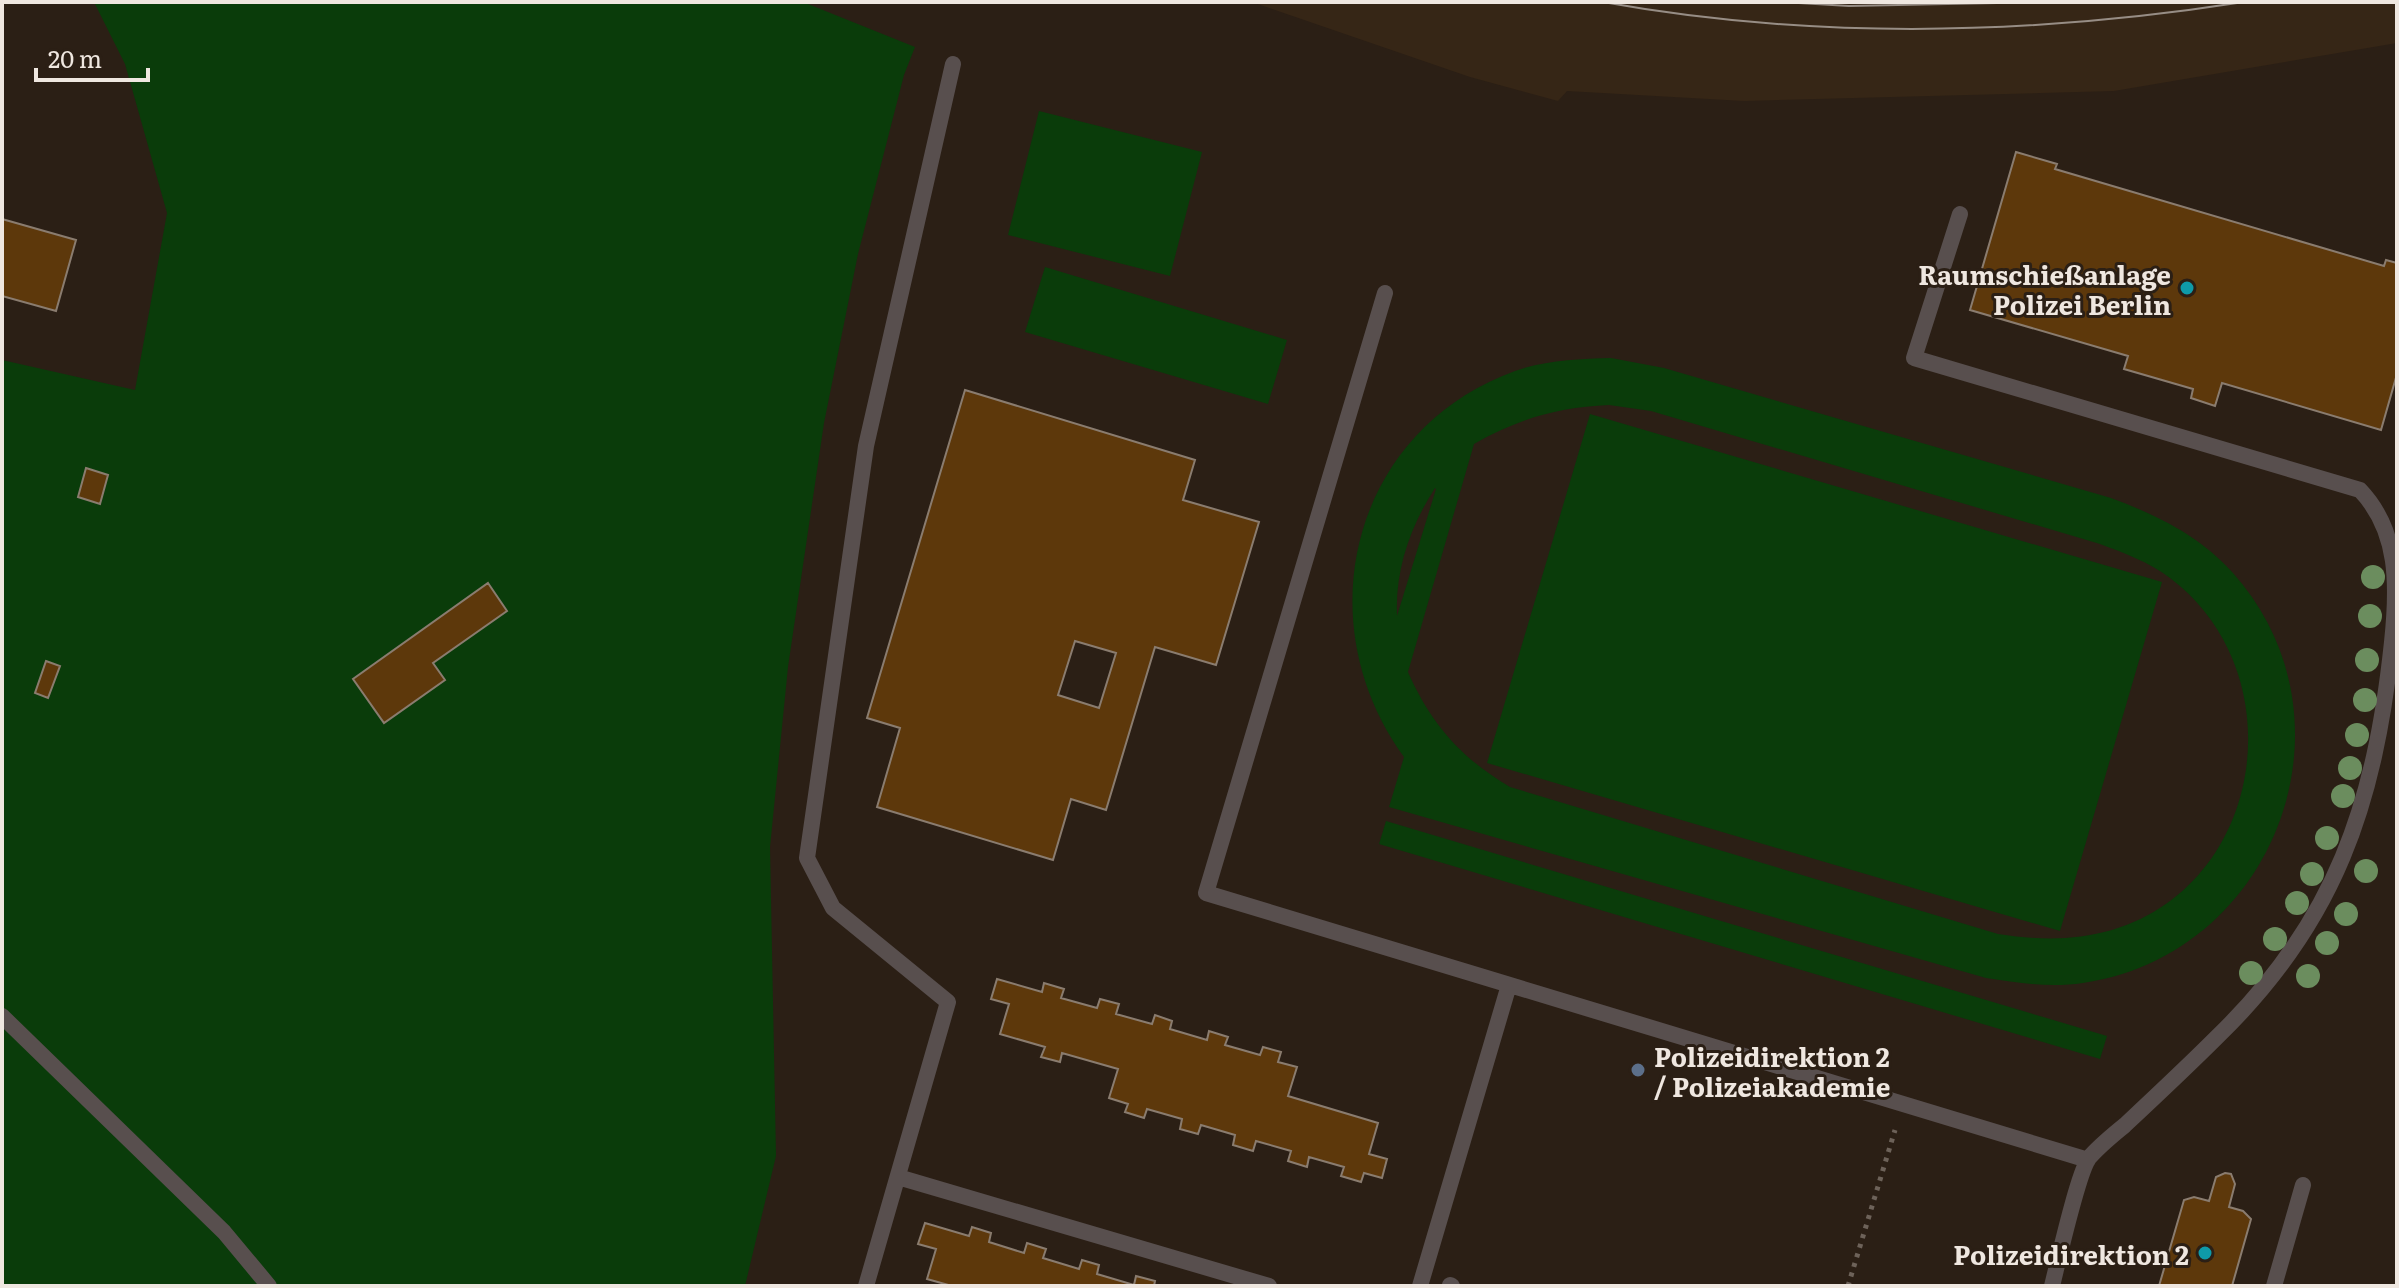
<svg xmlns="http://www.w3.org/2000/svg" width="2399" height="1288" viewBox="0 0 2399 1288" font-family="Literata,serif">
	<rect width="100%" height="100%" fill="#2b1f15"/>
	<!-- built -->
	<path fill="#362616" d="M1252 2H2397V43L2114 91 1744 101 1567 91 1558 101 1470 77Z"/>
	<!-- green -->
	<path fill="#0a3c0a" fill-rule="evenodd" d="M94 2H803L915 47 904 75 858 254 824 423 788 667 770 847 776 1156 745 1286H2V360L135 390 167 213 125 64Z
		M1039 111 1202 152 1170 276 1008 235Z
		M1045 267 1287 340 1268 404 1025 332Z
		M1611 358 1664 368 2111 498C2157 515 2200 536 2233 573 2364 720 2275 955 2083 983 2050 988 2018 983 1986 978L1389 807 1404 757C1305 621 1352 430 1515 371 1546 360 1579 359 1611 358ZM1609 405 1651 411 2100 544C2124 553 2149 562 2170 578 2295 672 2266 884 2112 930 2073 941 2038 940 1998 934L1510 787C1461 758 1431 724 1408 672L1474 444C1518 419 1558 407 1609 405ZM1435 488 1436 489 1397 616C1395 570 1410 527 1435 488Z
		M1590 414 2162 582 2060 931 1487 763Z
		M1386 821 2107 1036 2100 1059 1379 844Z"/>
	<!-- building -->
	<path fill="#5d380b" stroke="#8a7c6f" stroke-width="2" fill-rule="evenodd" d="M2016 152 2057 164 2055 169 2384 266 2386 260 2397 263V374L2381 430 2222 383 2215 406 2191 398 2193 389 2124 369 2128 356 1970 310Z
		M2 219 76 240 56 311 2 296Z
		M965 390 1195 460 1183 500 1259 522 1216 665 1155 647 1106 810 1071 799 1053 860 877 807 900 728 867 718ZM1075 641 1116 653 1099 708 1058 695Z
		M86 468 108 475 100 504 78 497Z
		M488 583 507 611 433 663 445 680 384 723 353 679Z
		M46 661 60 666 48 698 35 693Z
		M997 979 1042 992 1044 983 1064 989 1061 998 1097 1008 1100 999 1119 1004 1116 1014 1152 1024 1155 1015 1172 1021 1170 1029 1207 1040 1209 1031 1228 1037 1225 1045 1260 1055 1263 1047 1281 1052 1278 1062 1297 1067 1288 1096 1378 1123 1369 1154 1387 1159 1382 1178 1364 1173 1361 1182 1341 1176 1344 1167 1309 1157 1307 1167 1288 1161 1291 1151 1256 1141 1253 1151 1233 1145 1235 1135 1201 1125 1198 1134 1180 1129 1182 1119 1147 1109 1144 1118 1125 1112 1128 1104 1109 1098 1118 1069 1062 1053 1060 1062 1041 1057 1045 1047 1000 1034 1009 1004 991 999Z
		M2225 1173 2231 1174 2235 1184 2229 1207 2243 1211 2251 1219 2232 1286H2159L2184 1200 2194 1197 2209 1201 2216 1177Z
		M925 1223 969 1236 972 1227 991 1233 989 1242 1024 1253 1027 1243 1046 1249 1043 1258 1079 1269 1082 1260 1099 1265 1097 1274 1134 1285 1136 1276 1155 1281 1154 1286H952L927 1279 936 1249 918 1244Z"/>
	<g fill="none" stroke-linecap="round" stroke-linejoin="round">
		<!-- path -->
		<path stroke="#6d6259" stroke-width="5" stroke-dasharray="4 6" stroke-linecap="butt" d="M1848 1286 1895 1130"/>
		<!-- lane -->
		<path stroke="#584f4e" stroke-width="16" d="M1960 214 1914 358 2360 490C2399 531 2398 586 2392 642 2375 803 2336 922 2217 1037 2187 1067 2156 1096 2125 1125 2113 1135 2099 1146 2089 1158 2078 1173 2058 1262 2052 1286
			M1385 293 1206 893 2088 1160
			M2 1016 224 1232 269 1286
			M898 1177 1269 1286
			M1450 1285 1452 1286
			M866 1286 948 1002 833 908 807 858 866 446 953 64
			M1420 1286 1509 985
			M2274 1286 2303 1185"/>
		<!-- tram -->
		<path stroke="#978d85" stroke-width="2" d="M1603 2C1813 40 2033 35 2244 2
			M1782 2 1849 6 2046 2"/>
	</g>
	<!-- trees -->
	<g fill="#6b8d5e">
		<circle cx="2373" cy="577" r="12"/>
		<circle cx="2370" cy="616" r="12"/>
		<circle cx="2367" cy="660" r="12"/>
		<circle cx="2365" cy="700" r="12"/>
		<circle cx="2357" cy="735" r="12"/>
		<circle cx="2350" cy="768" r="12"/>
		<circle cx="2343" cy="796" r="12"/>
		<circle cx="2327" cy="838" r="12"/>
		<circle cx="2366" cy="871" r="12"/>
		<circle cx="2312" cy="874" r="12"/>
		<circle cx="2297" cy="903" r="12"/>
		<circle cx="2346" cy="914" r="12"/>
		<circle cx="2275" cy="939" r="12"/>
		<circle cx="2327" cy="943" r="12"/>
		<circle cx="2251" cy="973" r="12"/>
		<circle cx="2308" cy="976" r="12"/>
	</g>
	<!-- markers -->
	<g fill="#0f9aa8" stroke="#2b1f15" stroke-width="3">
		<circle cx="2187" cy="288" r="8"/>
		<circle cx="2205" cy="1253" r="8"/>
	</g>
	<circle fill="#5c6f8a" stroke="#2b1f15" stroke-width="3" cx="1638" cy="1070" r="8"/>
	<g text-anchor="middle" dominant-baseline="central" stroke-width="6" stroke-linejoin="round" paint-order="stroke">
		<!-- poi labels -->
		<g font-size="26" font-weight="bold" fill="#efe7e0" stroke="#2b1f15" text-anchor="end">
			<text x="2171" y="273">Raumschießanlage<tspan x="2171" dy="30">Polizei Berlin</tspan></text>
			<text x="1654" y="1055" text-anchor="start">Polizeidirektion 2<tspan x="1654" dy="30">/ Polizeiakademie</tspan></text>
			<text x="2189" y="1253">Polizeidirektion 2</text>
		</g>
	</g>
	<!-- border -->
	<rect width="2399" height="1288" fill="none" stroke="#efe7e0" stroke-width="8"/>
	<!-- scale -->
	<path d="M36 68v12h112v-12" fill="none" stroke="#efe7e0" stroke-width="4"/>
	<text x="48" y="68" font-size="24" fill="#efe7e0" stroke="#2b1f15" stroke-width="6" paint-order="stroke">20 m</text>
</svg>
